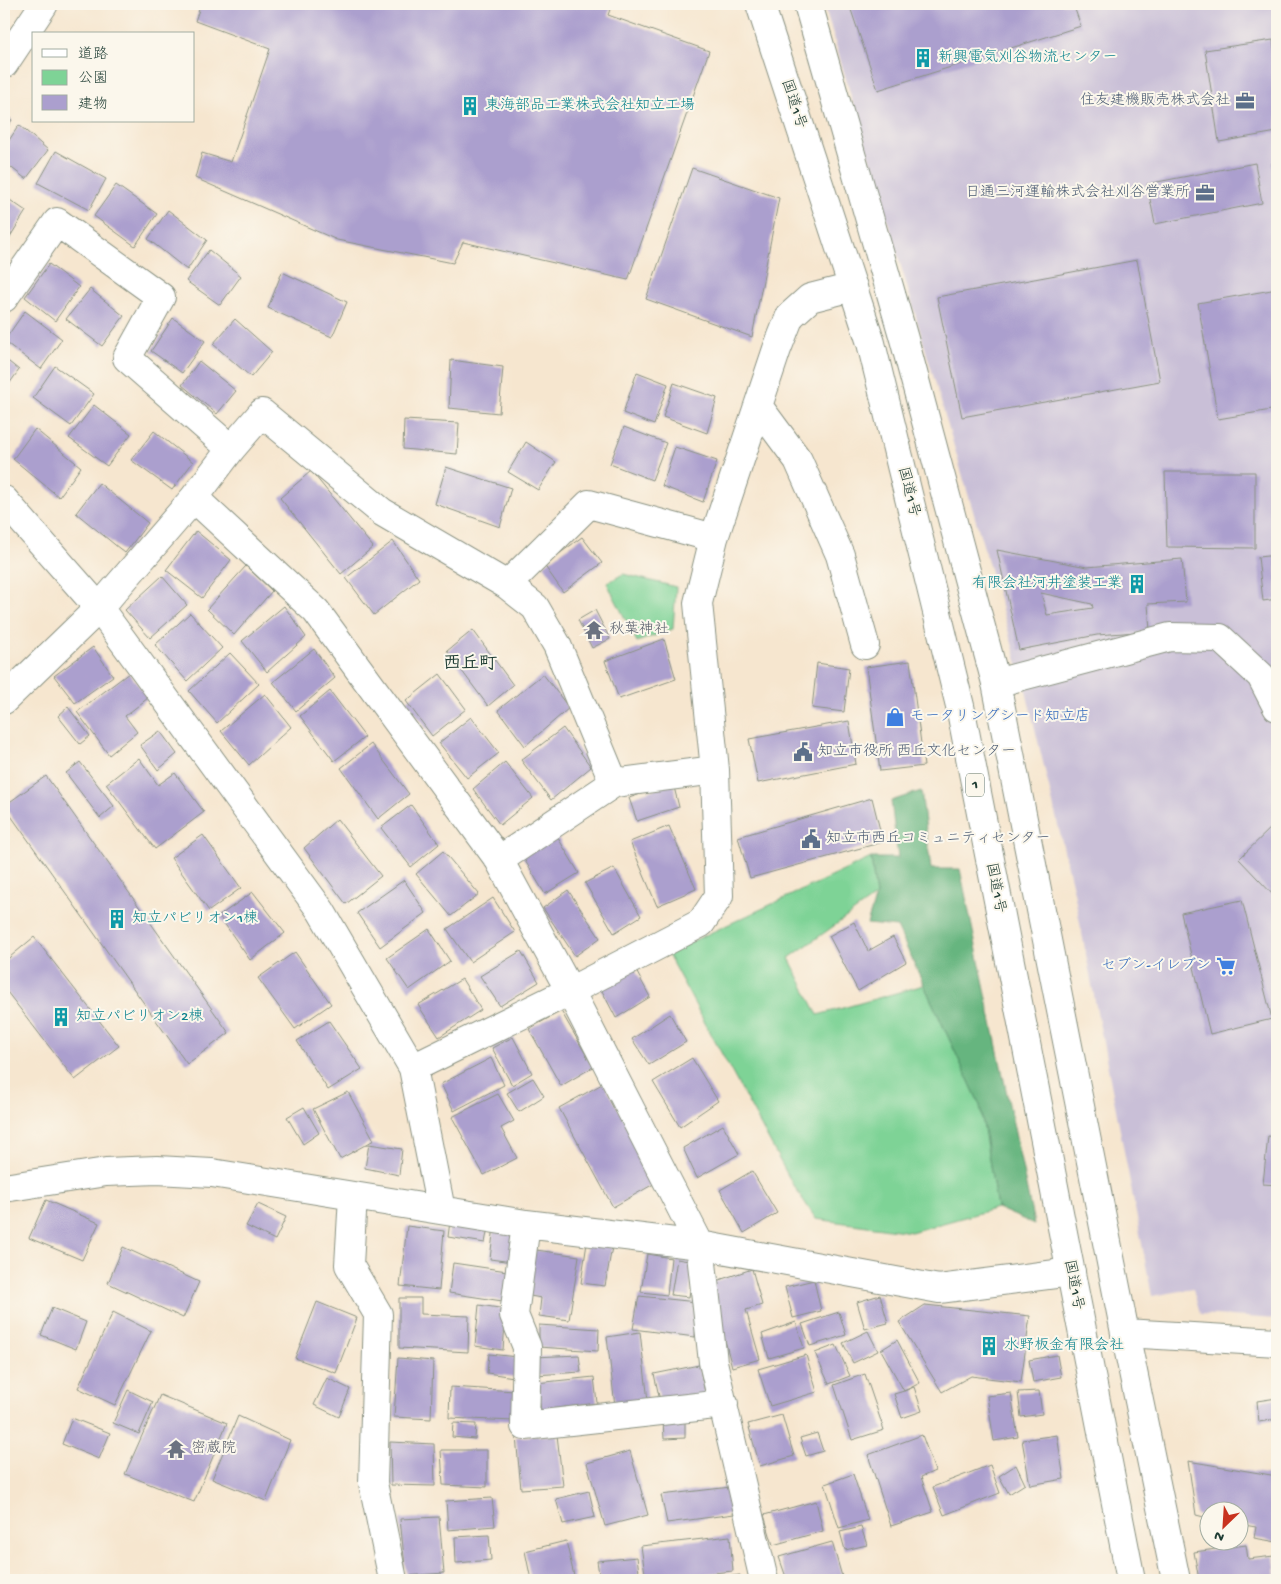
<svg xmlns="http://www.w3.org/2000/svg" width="1281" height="1584" viewBox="0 0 1281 1584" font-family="'Gochi Hand','Klee One',sans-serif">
	<rect width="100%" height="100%" fill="#fbf7ec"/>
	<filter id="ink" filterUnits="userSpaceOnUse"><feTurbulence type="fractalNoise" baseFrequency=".02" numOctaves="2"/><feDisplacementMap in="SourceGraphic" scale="10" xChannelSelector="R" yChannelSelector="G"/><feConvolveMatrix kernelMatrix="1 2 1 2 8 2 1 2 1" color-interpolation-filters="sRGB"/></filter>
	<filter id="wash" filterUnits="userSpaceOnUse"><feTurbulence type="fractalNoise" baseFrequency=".0096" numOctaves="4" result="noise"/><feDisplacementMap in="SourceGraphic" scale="20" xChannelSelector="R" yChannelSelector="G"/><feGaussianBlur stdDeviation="1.12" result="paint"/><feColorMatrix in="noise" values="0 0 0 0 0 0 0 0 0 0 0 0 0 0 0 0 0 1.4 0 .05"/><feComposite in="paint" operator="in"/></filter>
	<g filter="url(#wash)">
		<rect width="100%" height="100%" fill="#f6e6cf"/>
		<!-- industrial -->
		<path fill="#c9bfd7" d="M824 4H1277V1319L1200 1314 1193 1289 1152 1296 1074 892 1026 691Z"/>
		<!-- green -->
		<path fill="#7ed396" stroke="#4e8865" d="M623 574 676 587 673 629 637 642 607 583Z
			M871 858 876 896 789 958 818 1015 924 985 980 1105 997 1208 911 1232 816 1219 792 1183 667 953Z"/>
		<!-- forest -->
		<path fill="#66b57f" stroke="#42795a" d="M921 791 931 869H960L1034 1224 997 1208 980 1105 897 927 867 924 876 896 871 858H898L891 801Z"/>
		<g id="blocks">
			<!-- building -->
			<path fill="#ab9fce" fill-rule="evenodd" d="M201 4H612L608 15 709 51 628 280 463 242 453 263 337 240 195 178 202 153 231 162 270 49 195 21Z
				M849 4H1073L1081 26 878 90Z
				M1273 40 1277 69V132L1219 142 1205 50Z
				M4 114 12 120 4 132Z
				M19 125 48 150 26 179 4 162V148Z
				M56 151 106 179 89 210 38 183Z
				M1277 162V189H1276L1272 163Z
				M1255 163 1262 203 1155 224 1147 184Z
				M692 168 779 198 752 337 646 299Z
				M116 185 157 214 135 246 94 216Z
				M4 196 26 211 8 240 4 237Z
				M168 210 207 240 187 270 148 239Z
				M209 250 241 276 220 305 186 281Z
				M1137 260 1160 381 962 417 937 297Z
				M49 264 79 287 55 321 25 297Z
				M282 272 347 302 332 337 268 308Z
				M90 289 124 316 102 346 66 319Z
				M1277 289V409L1218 419 1198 303Z
				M25 311 62 339 41 369 4 341Z
				M173 318 205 341 182 373 151 351Z
				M235 319 272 352 251 377 213 344Z
				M4 358 19 370 4 391Z
				M451 360 503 367 499 413 449 408Z
				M199 361 236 391 217 414 182 385Z
				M55 366 94 394 71 426 33 398Z
				M637 372 668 384 654 425 623 413Z
				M674 383 717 398 707 433 663 417Z
				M94 405 131 434 107 466 69 438Z
				M404 420 459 423 457 454 403 449Z
				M624 427 666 443 652 480 610 464Z
				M35 429 81 467 59 497 13 459Z
				M154 431 193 462 172 490 131 460Z
				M526 442 556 462 538 490 508 472Z
				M675 447 717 461 703 502 662 486Z
				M446 467 511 488 500 527 435 504Z
				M311 471 373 547 341 574 280 498Z
				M1165 472H1255V548L1167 547Z
				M99 483 148 523 125 553 76 513Z
				M196 531 231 560 202 598 166 570Z
				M582 537 602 563 563 592 544 565Z
				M393 541 419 579 374 615 346 578Z
				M997 550 1087 567 1182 559 1186 602 1148 604 1150 631 1097 635 1019 650ZM1041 593 1092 604 1093 608 1047 615Z
				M1277 555V599L1263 601 1258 557Z
				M246 566 272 591 234 635 207 609Z
				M162 576 187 605 150 638 125 610Z
				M284 606 306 637 267 672 242 641Z
				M595 610 610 639 592 648 578 620Z
				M190 613 222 648 187 681 155 645Z
				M473 630 513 685 488 706 447 651Z
				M664 639 676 679 619 699 605 661Z
				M93 647 113 676 75 703 54 676Z
				M314 649 335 678 296 711 273 682Z
				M230 653 259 684 217 723 189 691Z
				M910 661 924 766 880 771 866 667Z
				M817 663 849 668 844 712 812 708Z
				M129 673 148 698 125 716 137 732 109 755 77 712Z
				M440 674 466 709 432 736 406 701Z
				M543 674 569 708 525 746 498 710Z
				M330 691 365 737 334 761 300 716Z
				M265 694 291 727 249 765 221 731Z
				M68 707 90 736 80 744 58 716Z
				M471 717 499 753 467 778 439 743Z
				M849 721 856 764 758 783 749 739Z
				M563 728 591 767 551 800 521 760Z
				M160 731 177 754 158 770 140 745Z
				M371 744 409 794 378 819 341 768Z
				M139 758 158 785 175 773 204 812 155 849 106 784Z
				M80 762 114 806 100 818 66 773Z
				M505 762 533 798 500 825 473 789Z
				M46 776 229 1033 187 1064 4 806Z
				M673 783 679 807 637 821 629 798Z
				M872 798 883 842 750 878 738 837Z
				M411 805 439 844 411 867 381 828Z
				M337 819 381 876 346 904 304 848Z
				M1277 822V899L1239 859Z
				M669 826 696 889 657 906 630 842Z
				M555 833 579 873 545 894 521 854Z
				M203 835 241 888 209 911 171 858Z
				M443 851 479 894 451 916 416 874Z
				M614 868 641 916 614 933 585 883Z
				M404 880 426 913 380 947 357 913Z
				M568 890 600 938 575 956 543 908Z
				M253 892 285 933 250 960 219 916Z
				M493 898 515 932 470 962 447 929Z
				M1242 900 1272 1019 1210 1034 1181 913Z
				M854 922 868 951 893 937 906 962 858 991 829 936Z
				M429 929 450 961 409 990 387 958Z
				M34 937 119 1046 75 1080 4 988V962Z
				M521 951 539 982 500 1006 480 976Z
				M295 952 331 1004 295 1029 258 978Z
				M634 967 650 997 616 1018 600 987Z
				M462 979 481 1010 439 1037 418 1005Z
				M561 1011 593 1067 561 1086 529 1029Z
				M670 1014 686 1042 649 1065 632 1039Z
				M329 1021 362 1069 328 1090 297 1041Z
				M513 1037 532 1073 512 1085 492 1048Z
				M491 1058 504 1085 454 1111 441 1084Z
				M692 1058 718 1101 680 1127 653 1082Z
				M533 1078 544 1096 519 1112 507 1093Z
				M604 1083 659 1181 613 1207 559 1108Z
				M348 1092 374 1140 340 1159 313 1109Z
				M498 1094 514 1121 501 1128 517 1158 484 1175 452 1117Z
				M304 1107 319 1133 303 1144 287 1117Z
				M723 1125 739 1154 697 1178 683 1148Z
				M1268 1136 1277 1137V1185L1263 1184Z
				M369 1144 402 1149 399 1175 365 1168Z
				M752 1171 777 1213 744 1233 720 1190Z
				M46 1200 99 1223 82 1260 29 1238Z
				M258 1204 286 1217 275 1240 246 1226Z
				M450 1221 488 1227 485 1243 448 1237Z
				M407 1226 444 1231 439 1290 400 1286Z
				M494 1226 516 1230 512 1262 490 1259Z
				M587 1243 612 1247 605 1286 581 1283Z
				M123 1247 199 1282 183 1318 108 1283Z
				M529 1249 579 1256 569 1320 539 1316 541 1298 525 1295Z
				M647 1254 671 1258 667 1295 641 1292Z
				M677 1259 694 1262 689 1297 671 1295Z
				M453 1263 514 1272 509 1302 449 1293Z
				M752 1269 762 1305 746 1310 760 1359 732 1367 710 1283Z
				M814 1280 821 1311 793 1318 785 1287Z
				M880 1295 888 1323 865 1329 857 1302Z
				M639 1296 697 1302 695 1337 633 1329Z
				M399 1298H421V1314L469 1316 468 1352 399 1348Z
				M317 1302 357 1318 336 1373 295 1358Z
				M479 1305 506 1309 503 1350 475 1346Z
				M925 1305 1030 1316 1021 1382 971 1376 942 1392 899 1322Z
				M52 1308 86 1322 76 1349 41 1335Z
				M113 1312 151 1331 115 1405 78 1388Z
				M839 1312 846 1335 810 1346 802 1324Z
				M796 1322 804 1348 769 1358 762 1334Z
				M539 1325 599 1329 598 1351 539 1347Z
				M868 1331 878 1351 853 1363 843 1343Z
				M640 1332 648 1401 615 1406 607 1337Z
				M897 1340 920 1383 904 1391 914 1387 922 1411 902 1418 894 1394 904 1391 881 1350Z
				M836 1345 850 1376 829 1384 815 1353Z
				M489 1354 517 1357 514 1377 487 1373Z
				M579 1355 581 1372 535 1375 534 1357Z
				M806 1355 817 1392 770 1406 758 1369Z
				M1057 1355 1061 1377 1033 1382 1029 1360Z
				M398 1358 433 1361 431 1419 394 1417Z
				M699 1365 706 1397 661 1405 654 1374Z
				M865 1374 884 1430 852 1440 834 1385Z
				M594 1377 597 1403 541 1410 536 1383Z
				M327 1378 350 1389 339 1417 314 1405Z
				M450 1387 515 1391 513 1421 449 1418Z
				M128 1390 153 1402 139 1434 113 1423Z
				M1039 1391 1042 1414 1021 1417 1018 1392Z
				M1011 1393 1018 1437 994 1441 987 1396Z
				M160 1395 227 1423 194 1502 125 1474Z
				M1277 1398V1419L1259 1422 1257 1401Z
				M782 1415 794 1456 760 1466 748 1424Z
				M238 1416 290 1440 266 1501 212 1479Z
				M685 1417V1438L664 1439 663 1419Z
				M72 1418 110 1433 99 1459 62 1444Z
				M453 1423 476 1424 475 1439 452 1437Z
				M817 1433 823 1451 806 1456 800 1438Z
				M557 1435 563 1486 521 1489 516 1437Z
				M922 1435 935 1471 921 1477 933 1512 891 1526 868 1455Z
				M1057 1435 1064 1479 1030 1485 1022 1440Z
				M390 1442 434 1444 435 1486 391 1485Z
				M441 1450H487V1487L443 1485Z
				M630 1451 648 1515 605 1526 587 1463Z
				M1188 1461 1277 1476V1542L1254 1538 1256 1527 1238 1524V1512H1208V1518L1196 1515Z
				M990 1465 1000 1493 944 1515 933 1487Z
				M1016 1465 1025 1484 1009 1494 999 1476Z
				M853 1474 868 1520 839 1528 825 1484Z
				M731 1487 734 1514 667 1523 661 1495Z
				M589 1491 595 1517 563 1524 556 1499Z
				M492 1498 495 1526 448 1530 446 1501Z
				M816 1501 823 1531 773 1545 764 1515Z
				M439 1517 444 1573 406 1576 400 1519Z
				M861 1527 867 1545 845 1550 840 1532Z
				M489 1535 491 1560 456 1563 455 1537Z
				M730 1536 733 1571 646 1580 641 1546Z
				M566 1541 575 1580H531L525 1551Z
				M832 1542 843 1580H787L779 1557Z
				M1246 1545 1248 1559 1274 1556 1276 1578 1258 1580H1199L1194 1552Z
				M637 1557 640 1580H600L597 1561Z
				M740 1575 741 1580H709V1579Z"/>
		</g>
	</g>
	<g filter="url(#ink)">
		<use href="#blocks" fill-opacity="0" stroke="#8a9282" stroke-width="1"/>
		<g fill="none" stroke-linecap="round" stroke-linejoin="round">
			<!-- minor casing -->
			<g stroke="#8a9282" stroke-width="30">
				<path id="minor" d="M4 298 57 222 161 297 127 358 231 449
					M758 406 798 460 840 555 865 645
					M194 498 316 611 499 860 570 991 700 1245 713 1362 764 1580
					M4 500 99 608 321 911 413 1068 441 1210
					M507 585 589 504 714 538
					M996 683 1170 637 1220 638 1261 676 1277 707
					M4 700 99 608 194 498 231 449 262 413 382 512 507 585 535 607 557 645 614 783 715 770
					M499 860 614 783
					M413 1068 570 991 701 923 719 896 715 770 698 603 714 538 777 349 790 316 810 298 853 287
					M4 1188 106 1172 157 1170 212 1173 526 1224 700 1245 939 1289 1071 1272
					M353 1196 349 1265 378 1314 373 1483 393 1580
					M526 1224 514 1315 527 1347 525 1426 724 1404
					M1125 1333 1277 1342"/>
			</g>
			<!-- major casing -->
			<g stroke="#8a9282" stroke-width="30">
				<path id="major" d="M4 64 44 4"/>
			</g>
			<!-- highway casing -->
			<g stroke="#8a9282" stroke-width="30">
				<path id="highway" d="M760 4 871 343 960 706 1131 1580
					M808 4 904 339 996 683 1125 1333 1176 1580"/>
			</g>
			<!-- minor -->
			<use href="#minor" stroke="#fff" stroke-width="28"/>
			<!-- major -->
			<use href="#major" stroke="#fff" stroke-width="28"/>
			<!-- highway -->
			<use href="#highway" stroke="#fff" stroke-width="28"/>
		</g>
	</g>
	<!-- icons -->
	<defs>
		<g id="building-bare" transform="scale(1.5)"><path d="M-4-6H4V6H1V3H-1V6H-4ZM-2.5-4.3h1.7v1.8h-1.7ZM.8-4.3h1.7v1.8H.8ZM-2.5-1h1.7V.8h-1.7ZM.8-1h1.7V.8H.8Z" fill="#0f9aa8" stroke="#fbf7ec" stroke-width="2.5" paint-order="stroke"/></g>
		<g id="office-bare" transform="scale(1.5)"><path d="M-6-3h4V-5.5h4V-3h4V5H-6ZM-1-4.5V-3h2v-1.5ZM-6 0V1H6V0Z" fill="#5c6f8a" stroke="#fbf7ec" stroke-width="2.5" paint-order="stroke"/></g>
		<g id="temple-bare" transform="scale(1.5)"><path d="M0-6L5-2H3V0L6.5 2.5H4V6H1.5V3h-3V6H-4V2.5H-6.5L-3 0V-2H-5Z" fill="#6b7280" stroke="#fbf7ec" stroke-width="2.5" paint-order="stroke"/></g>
		<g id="shop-bare" transform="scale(1.5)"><path d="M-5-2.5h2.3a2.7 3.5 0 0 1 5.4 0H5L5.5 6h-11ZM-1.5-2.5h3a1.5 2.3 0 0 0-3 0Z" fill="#3f7fe0" stroke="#fbf7ec" stroke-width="2.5" paint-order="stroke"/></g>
		<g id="civic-bare" transform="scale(1.5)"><path d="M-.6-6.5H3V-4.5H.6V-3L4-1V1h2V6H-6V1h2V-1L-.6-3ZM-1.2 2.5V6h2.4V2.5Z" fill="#5c6f8a" stroke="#fbf7ec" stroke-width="2.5" paint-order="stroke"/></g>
		<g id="supermarket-bare" transform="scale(1.5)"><path d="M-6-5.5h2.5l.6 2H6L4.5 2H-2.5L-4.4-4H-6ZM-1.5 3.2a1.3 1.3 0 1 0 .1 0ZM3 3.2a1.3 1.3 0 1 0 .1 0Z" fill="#3f7fe0" stroke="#fbf7ec" stroke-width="2.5" paint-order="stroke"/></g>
	</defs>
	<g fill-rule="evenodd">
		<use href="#building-bare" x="923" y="58"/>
		<use href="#office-bare" x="1245" y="101"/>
		<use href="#building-bare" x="470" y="106"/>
		<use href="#office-bare" x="1205" y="193"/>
		<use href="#building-bare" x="1137" y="584"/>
		<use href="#temple-bare" x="594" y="630"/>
		<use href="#shop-bare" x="895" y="717"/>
		<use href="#civic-bare" x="803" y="752"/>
		<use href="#civic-bare" x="811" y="839"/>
		<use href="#building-bare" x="117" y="919"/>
		<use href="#supermarket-bare" x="1226" y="966"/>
		<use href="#building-bare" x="61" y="1017"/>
		<use href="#building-bare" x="989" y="1346"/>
		<use href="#temple-bare" x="176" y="1449"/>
	</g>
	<g text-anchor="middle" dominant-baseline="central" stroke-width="4" stroke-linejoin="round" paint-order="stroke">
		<!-- shield labels -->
		<rect fill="#fbf7ec" stroke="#61756b" stroke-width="1" x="966" y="773.5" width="18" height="23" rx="4"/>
		<g font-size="14" font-weight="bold" fill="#1f3d34">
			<text x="975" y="785">1</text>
		</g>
		<!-- culture labels -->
		<g font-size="15" fill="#0d838f" stroke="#fbf7ec" text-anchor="start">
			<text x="938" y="58">新興電気刈谷物流センター</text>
			<text x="485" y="106">東海部品工業株式会社知立工場</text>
			<text x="1122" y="584" text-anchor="end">有限会社河井塗装工業</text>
			<text x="132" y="919">知立パビリオン1棟</text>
			<text x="76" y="1017">知立パビリオン2棟</text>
			<text x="1004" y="1346">水野板金有限会社</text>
		</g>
		<!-- service labels -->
		<g font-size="15" fill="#4e5e75" stroke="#fbf7ec" text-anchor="end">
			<text x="1230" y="101">住友建機販売株式会社</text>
			<text x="1190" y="193">日通三河運輸株式会社刈谷営業所</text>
			<text x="818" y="752" text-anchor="start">知立市役所 西丘文化センター</text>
			<text x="826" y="839" text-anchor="start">知立市西丘コミュニティセンター</text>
		</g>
		<!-- street labels -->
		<g font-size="15" fill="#1f3d34" stroke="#fbf7ec">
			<text transform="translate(793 104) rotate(72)">国道1号</text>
			<text transform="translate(908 492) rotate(76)">国道1号</text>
			<text transform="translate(995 888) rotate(79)">国道1号</text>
			<text transform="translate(1073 1285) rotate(79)">国道1号</text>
		</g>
		<!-- worship labels -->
		<g font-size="15" fill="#5b616d" stroke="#fbf7ec" text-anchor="start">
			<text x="609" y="630">秋葉神社</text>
			<text x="191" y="1449">密蔵院</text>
		</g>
		<!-- shop labels -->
		<g font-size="15" fill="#366cbe" stroke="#fbf7ec" text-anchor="start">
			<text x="910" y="717">モータリングシード知立店</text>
			<text x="1211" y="966" text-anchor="end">セブン-イレブン</text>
		</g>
		<!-- quarter labels -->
		<g font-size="18" font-weight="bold" fill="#1f3d34" stroke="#fbf7ec">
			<text x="470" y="664">西丘町</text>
		</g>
	</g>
	<!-- margin -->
	<rect width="1281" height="1584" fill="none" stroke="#fbf7ec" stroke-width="20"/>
	<!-- legend -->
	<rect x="32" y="32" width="162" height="90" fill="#fbf7ec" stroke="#a3ada2"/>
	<rect x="42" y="49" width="25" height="8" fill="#ffffff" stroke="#a3ada2"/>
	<text x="78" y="58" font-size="15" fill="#1f3d34">道路</text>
	<rect x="42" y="70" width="25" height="15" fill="#7ed396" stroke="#a3ada2"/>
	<text x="78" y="82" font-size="15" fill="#1f3d34">公園</text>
	<rect x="42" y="95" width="25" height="15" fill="#ab9fce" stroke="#a3ada2"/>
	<text x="78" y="108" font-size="15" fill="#1f3d34">建物</text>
	<!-- north arrow -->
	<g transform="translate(1224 1526) rotate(205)"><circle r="24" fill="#fbf7ec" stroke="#a3ada2"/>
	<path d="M0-4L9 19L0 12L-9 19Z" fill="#c8321e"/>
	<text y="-8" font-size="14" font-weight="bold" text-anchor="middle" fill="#1f3d34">N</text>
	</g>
</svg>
